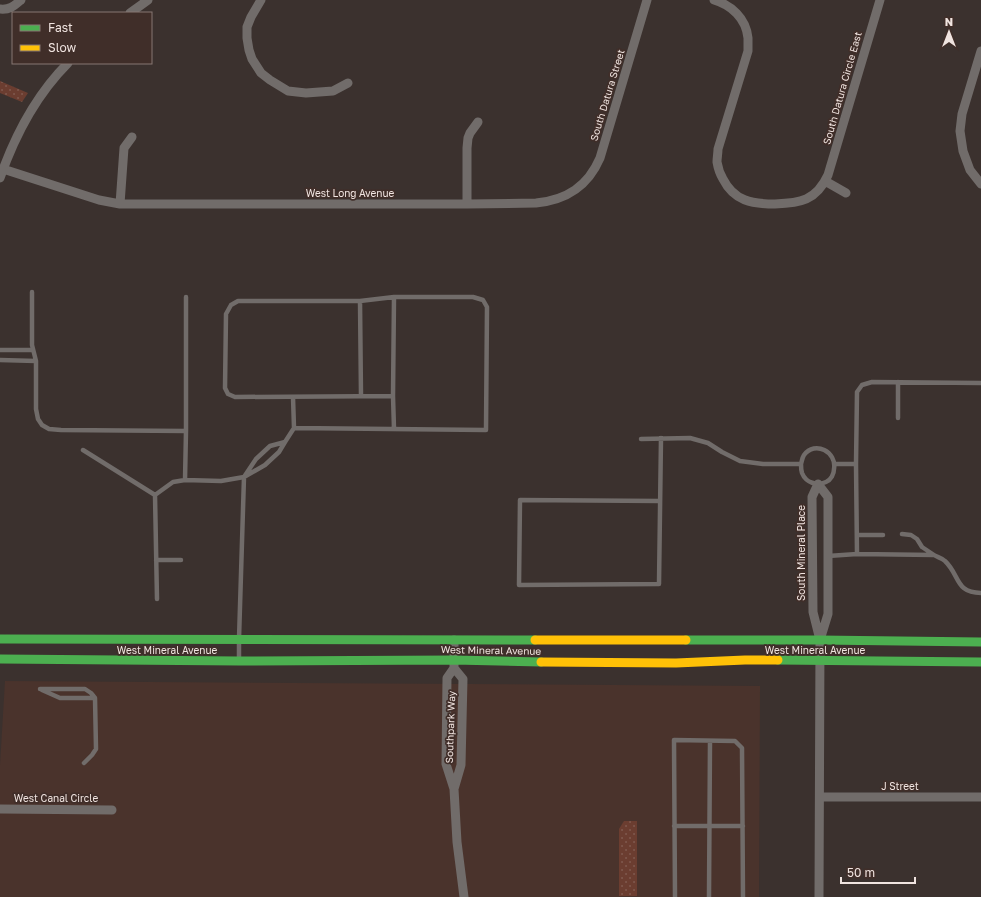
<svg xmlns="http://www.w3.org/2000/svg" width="981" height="897" viewBox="0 0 981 897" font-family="'Golos Text',sans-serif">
	<defs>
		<pattern id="park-dots" width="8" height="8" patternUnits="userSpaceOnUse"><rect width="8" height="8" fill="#6b3d30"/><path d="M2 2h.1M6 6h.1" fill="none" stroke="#80594e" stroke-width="1.8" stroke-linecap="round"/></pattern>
	</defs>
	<rect width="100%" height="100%" fill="#3b312e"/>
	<!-- built -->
	<path fill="#4a332c" d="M5 681 760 686 759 897H0V765Z"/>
	<!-- park -->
	<path fill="url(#park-dots)" d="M0 81 28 93 22 102 0 93Z
		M624 821H637V896H619V829Z"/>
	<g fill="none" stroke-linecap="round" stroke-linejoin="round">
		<!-- lane -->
		<path stroke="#716c6a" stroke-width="4.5" d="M32 292V345L36 361V409L38 419 42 425 49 429 61 430 186 431 185 480
			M186 297V431
			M360 301 361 396
			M0 350H33
			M0 360 36 361
			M898 382V418
			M393 396 394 429
			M293 397 294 428
			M641 439 690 438 708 443 722 452 740 461 763 464H801C802 461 802 458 804 455 815 440 837 452 834 469 834 474 831 480 826 482 817 486 806 483 802 473 801 470 801 467 801 464
			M285 442 294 428 486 430 487 307 483 300 473 297H394L360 301H238L231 305 226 314 225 388 228 394 235 397 393 396 394 297
			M83 450 155 495
			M856 464 857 392 862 385 872 382 981 383
			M660 501 520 500 519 585 659 584 661 438
			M902 534 911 535 917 539 922 547 934 555
			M857 535H883
			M857 554 934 555C937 557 942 558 945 561 960 575 955 593 981 593
			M828 556 857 554 856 464H835
			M156 560H181
			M157 599 155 495 173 482 185 480 221 481 244 477 265 465 279 452 285 442 270 446 256 459 244 477 239 639V660
			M40 689H85L91 693 95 698 96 749 92 755 84 763
			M42 690 60 698H95
			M674 826H743
			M675 897 674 740 735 741 742 748 743 897
			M709 897 710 741"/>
		<!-- street -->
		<path stroke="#716c6a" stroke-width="9" d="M261 0 251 17 247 27V38L249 50 252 59 261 73 270 80 288 91 306 93 333 91 348 83
			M714 0C731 5 746 18 748 38 748 42 748 47 748 51L718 149C718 153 717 158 717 162 718 168 720 174 723 179 734 201 752 204 775 204 800 203 816 201 828 175L880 0
			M0 9C10 10 14 6 21 0
			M130 13 148 0
			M981 51 962 114 960 131 963 151 970 170 981 184
			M3 169 99 200 120 204H467L536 203C567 200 588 186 600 158L647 0
			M0 178C15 135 36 95 68 63
			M825 181 846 193
			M120 204 124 148 132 137
			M467 204V148L468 138 470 133 478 122
			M454 640V668L447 678 446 764 454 789 457 842 464 897
			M454 668 463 679 461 765 454 789
			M820 797H981
			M0 809 112 810
			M819 897 820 640 828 614V497L818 484 812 497 813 612 820 640"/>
		<!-- fast -->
		<path stroke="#4caf50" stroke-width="9" d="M0 639 535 640
			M686 640H820L981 642
			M0 659 239 661 454 660 541 662
			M778 660 981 662"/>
		<!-- slow -->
		<path stroke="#ffc107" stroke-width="9" d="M535 640H686
			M541 662 676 663 745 660H778"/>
	</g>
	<g text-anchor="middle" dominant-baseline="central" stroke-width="3.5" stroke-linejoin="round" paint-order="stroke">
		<!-- street labels -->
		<g font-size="10" fill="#f0e4e0" stroke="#402e29">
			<text transform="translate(842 88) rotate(-74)">South Datura Circle East</text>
			<text transform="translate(607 95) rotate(-73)">South Datura Street</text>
			<text x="350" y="193">West Long Avenue</text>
			<text transform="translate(801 553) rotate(-90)">South Mineral Place</text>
			<text x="167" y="650">West Mineral Avenue</text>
			<text transform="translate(491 650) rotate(1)">West Mineral Avenue</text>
			<text x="815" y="650">West Mineral Avenue</text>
			<text transform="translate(450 727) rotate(-88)">Southpark Way</text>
			<text x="900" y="786">J Street</text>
			<text x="56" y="798">West Canal Circle</text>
		</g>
	</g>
	<!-- legend -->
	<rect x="12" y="12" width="140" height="52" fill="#402e29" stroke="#867772"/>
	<rect x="20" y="25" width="20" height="6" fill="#4caf50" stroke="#867772"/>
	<text x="48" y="32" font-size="12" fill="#f0e4e0">Fast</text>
	<rect x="20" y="45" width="20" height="6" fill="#ffc107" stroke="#867772"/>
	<text x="48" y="52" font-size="12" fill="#f0e4e0">Slow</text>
	<!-- north arrow -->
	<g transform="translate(949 32)" stroke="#402e29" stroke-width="3" paint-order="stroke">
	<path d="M0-3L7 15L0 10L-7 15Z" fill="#f0e4e0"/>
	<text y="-6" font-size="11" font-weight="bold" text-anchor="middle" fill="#f0e4e0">N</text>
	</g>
	<!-- scale -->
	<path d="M841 877v6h74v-6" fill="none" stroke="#f0e4e0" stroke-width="2"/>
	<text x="847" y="877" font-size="12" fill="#f0e4e0" stroke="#402e29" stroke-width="3" paint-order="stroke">50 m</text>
</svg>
